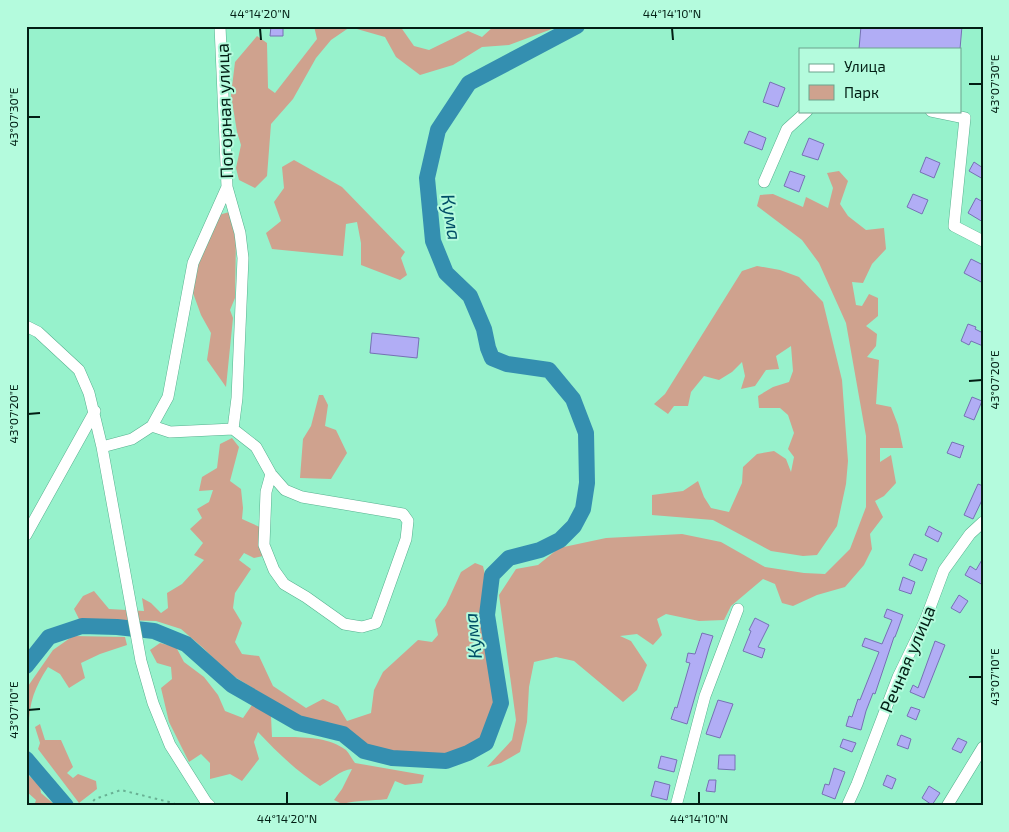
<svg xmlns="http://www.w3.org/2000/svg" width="1009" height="832" viewBox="0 0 1009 832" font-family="'Exo 2',sans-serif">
	<rect width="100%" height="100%" fill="#97f2cc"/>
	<!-- green -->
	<path fill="#cfa28e" d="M314 26H400L414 46 429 50 468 31 482 37 494 26H560L509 45 482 47 453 65 420 75 396 57 385 37 350 27 331 40 316 58 293 99 271 124 267 176 255 188 239 180 236 168 241 145 237 132 231 95 235 62 257 36 267 43 268 88 275 93 317 39Z
		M294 160 342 187 405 252 401 258 407 275 400 280 361 265V243L357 222 346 224 343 256 272 249 266 233 281 221 274 202 284 188 282 167Z
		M839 171 848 181 840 204 848 216 866 230 884 228 886 249 872 264 863 283 852 282 856 305 862 306 869 294 878 298V316L866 326 877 334 876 346 867 357 879 360 876 404 891 407 898 425 903 448H880V462L891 455 896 483 884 496 875 501 883 517 870 534 872 549 864 565 845 587 817 595 793 606 782 603 775 584 763 579 731 606 724 620 699 621 666 614 657 619 662 635 653 645 637 634 620 636 631 641 647 665 637 690 623 702 574 661 556 657 534 662 529 687 527 722 520 752 501 763 487 767 512 740 516 720 499 595 516 569 538 565 559 548 606 538 682 534 721 542 765 567 804 573 825 574 850 549 866 507V436L846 323 819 263 802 240 757 206 760 195 773 194 803 207 806 197 828 208 833 188 827 173Z
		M229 212 236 236 235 298 230 310 233 318 226 387 207 360 211 333 201 315 193 293 197 263 219 215Z
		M757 266 780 270 799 277 823 302 842 380 848 461 846 484 837 526 817 555 803 556 771 551 713 520 652 515V495L683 491 698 481 704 497 711 508 729 512 742 483 743 467 757 454 774 451 786 459 791 472 794 457 788 449 794 433 788 415 780 408H759L758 396 773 387 789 382 793 371 791 346 776 356 779 369 766 370 755 386 741 389 745 376 742 362 732 372 719 380 704 376 691 392 688 406H674L668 414 654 404 665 394 742 271Z
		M319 395H323L328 405 325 426 336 430 347 453 331 479 300 478 303 439 311 426Z
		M232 438 239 447 230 481 241 489 243 508 242 519 262 528 263 556 254 558 244 553 239 560 251 569 235 593 233 608 242 623 235 642 242 654 259 656 273 686 306 708 323 699 338 706 347 721 371 713 374 690 383 672 418 640 432 642 438 635 435 620 446 605 461 572 475 563 483 566 485 575 480 619 497 701 483 739 445 756 395 753 366 745 345 728 303 719 230 674 202 647 181 629 156 621 79 619 74 609 83 596 94 591 109 609 144 611 142 598 151 603 161 613 168 608 167 593 182 584 204 560 194 555 203 543 190 529 202 518 197 509 209 502 213 490 199 491 202 477 217 468 220 444Z
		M73 636 125 637 127 645 100 654 81 663 85 678 69 688 60 674 48 667C35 687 29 702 29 726L26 727V689L53 650Z
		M160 643 176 647 184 662 204 677 218 695 225 711 243 718 252 705 271 716 272 737C294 737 327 735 346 750 349 753 352 759 355 763L424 775 422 783 405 785 395 781 387 799C371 801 357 800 342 804L334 800 342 789 352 769C340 770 331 780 320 786 296 771 277 752 258 732L254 742 259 759 242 781 230 774 210 779V763L201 754 189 762 169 722 161 688 172 679 171 667 157 663 150 650Z
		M40 724 45 740H61L73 767 67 773 73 778 78 774 96 781 97 789 79 803 38 749 40 743 35 727Z
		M26 773 40 786 41 793 56 806H34L36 800 26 791Z"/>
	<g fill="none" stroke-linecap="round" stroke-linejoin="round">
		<!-- river -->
		<path stroke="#348fb0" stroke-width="16" d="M26 666 49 637 82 626 117 627 154 631 186 644 232 685 298 723 343 734 364 751 392 758 446 761 468 753 486 743 501 703 487 615 492 575 509 558 540 550 560 540 574 526 583 509 587 483 586 433 573 399 549 370 507 364 492 358 488 348 484 329 470 296 446 273 433 241 427 178 438 130 469 83 577 26
			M26 759 66 806"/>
	</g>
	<!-- building -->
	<path fill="#b1adf5" stroke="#7671b4" d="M271 26H283V36H270Z
		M861 26H962L960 49H859Z
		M770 82 785 88 778 107 763 102Z
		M749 131 766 138 762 150 744 143Z
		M809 138 824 144 818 160 802 155Z
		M926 157 940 163 934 178 920 172Z
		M974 162 983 168V179L969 171Z
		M790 171 805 176 799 192 784 186Z
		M913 194 928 200 922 214 907 207Z
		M976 198 983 202V222L968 213Z
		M971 259 983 265V283L964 273Z
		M968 324 976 327 975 329 983 333V346L971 341 969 345 961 341Z
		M372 333 419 338 417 358 370 353Z
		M972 397 982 401 974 420 964 416Z
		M952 442 964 446 960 458 947 453Z
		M978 484 983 486V498L973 519 964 515Z
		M929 526 942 533 938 542 925 535Z
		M914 554 927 559 922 571 909 565Z
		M983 558V585L965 575 970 566 976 570Z
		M903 577 915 582 911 594 899 590Z
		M959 595 968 601 960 613 951 608Z
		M887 609 903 615 898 629 895 637H894L875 694 873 693 866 711 861 730 846 726 849 716 852 717 858 699 860 700 879 652 862 646 865 638 882 644 892 620 884 617Z
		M755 618 769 625 758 647 765 649 762 658 743 651 751 631 749 630Z
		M702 633 713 636 709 648 687 724 671 719 675 707 677 708 690 663 686 662 688 653 695 654Z
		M935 641 945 645 924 698 910 692 913 685 918 688Z
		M718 700 733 704 720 738 706 734Z
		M911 707 920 710 916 720 907 716Z
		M901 735 911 739 908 749 897 745Z
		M958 738 967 742 961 753 952 749Z
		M843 739 856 743 852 752 840 747Z
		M719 755H735V770L718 769Z
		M661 756 677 760 674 772 658 768Z
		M834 768 845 772 835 799 822 794 825 784 829 785Z
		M887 775 896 779 892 789 883 785Z
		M709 780H716L715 792 706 791Z
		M655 781 670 785 667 800 651 796Z
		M929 786 940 793 932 805 922 798Z"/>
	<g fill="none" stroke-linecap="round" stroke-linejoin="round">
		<!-- minor casing -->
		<g stroke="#57b18f" stroke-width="12">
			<path id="minor" d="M931 111 965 118 954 226 983 241
				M764 182 787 129 807 111
				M227 187 240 233 243 258 237 398 233 429
				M26 326 38 332 79 370 89 393 102 447 141 661 153 703 170 745 206 802 210 806
				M152 426 170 432 233 429 256 447 271 474 285 490 302 497 403 514 408 521 406 539 376 623 362 627 344 624 306 597 284 584 274 570 264 545 266 492 271 474
				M102 447 132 439 152 426 168 397 193 263 227 187 220 26
				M26 535 95 411
				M676 806 705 696 738 609
				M847 806 857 784 898 677 925 621 944 570 970 534 983 522
				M947 806 983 747"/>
		</g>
		<!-- path -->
		<path stroke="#69b194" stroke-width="2" stroke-dasharray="2.5 4" stroke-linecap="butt" d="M89 806 95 799 121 790 173 803 177 806"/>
		<!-- minor -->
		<use href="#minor" stroke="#fff" stroke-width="11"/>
	</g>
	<!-- ticks -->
	<path fill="none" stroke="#021e14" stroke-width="2" d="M260 28 261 40M672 28 673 40M969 84H982M28 117H40M969 381 982 380M28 414 40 413M969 677H982M28 710 40 709M287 792V804M699 792V804"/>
	<g text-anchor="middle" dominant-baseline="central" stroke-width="4" stroke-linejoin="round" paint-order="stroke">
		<!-- street labels -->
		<g font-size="18" fill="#021e14" stroke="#b4fbdd">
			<text transform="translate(224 111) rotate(-92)">Погорная улица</text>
			<text transform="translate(907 659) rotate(-67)">Речная улица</text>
		</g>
		<!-- water labels -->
		<g font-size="19" font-style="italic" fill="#004e66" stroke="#b4fbdd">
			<text transform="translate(452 217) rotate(81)">Кума</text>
			<text transform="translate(472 636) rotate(-96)">Кума</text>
		</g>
	</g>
	<!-- border -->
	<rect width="1009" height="832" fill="none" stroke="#b4fbdd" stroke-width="55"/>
	<!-- legend -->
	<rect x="799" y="48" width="162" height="65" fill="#b4fbdd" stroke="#6da38d"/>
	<rect x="809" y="64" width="25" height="8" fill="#ffffff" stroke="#6da38d"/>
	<text x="844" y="72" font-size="15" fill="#021e14">Улица</text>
	<rect x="809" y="85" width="25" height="15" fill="#cfa28e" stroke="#6da38d"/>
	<text x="844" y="98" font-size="15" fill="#021e14">Парк</text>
	<rect x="28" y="28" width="954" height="776" fill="none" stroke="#021e14" stroke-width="2"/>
	<g font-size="12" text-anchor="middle" fill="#021e14">
		<text x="260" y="18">44°14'20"N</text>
		<text x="672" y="18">44°14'10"N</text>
		<text transform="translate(995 84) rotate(-90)" y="4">43°07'30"E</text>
		<text transform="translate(14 117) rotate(-90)" y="4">43°07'30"E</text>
		<text transform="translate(995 380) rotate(-90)" y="4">43°07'20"E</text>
		<text transform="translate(14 414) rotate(-90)" y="4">43°07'20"E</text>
		<text transform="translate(995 677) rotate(-90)" y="4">43°07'10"E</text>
		<text transform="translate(14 710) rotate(-90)" y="4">43°07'10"E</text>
		<text x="287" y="823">44°14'20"N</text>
		<text x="699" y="823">44°14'10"N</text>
	</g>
</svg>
